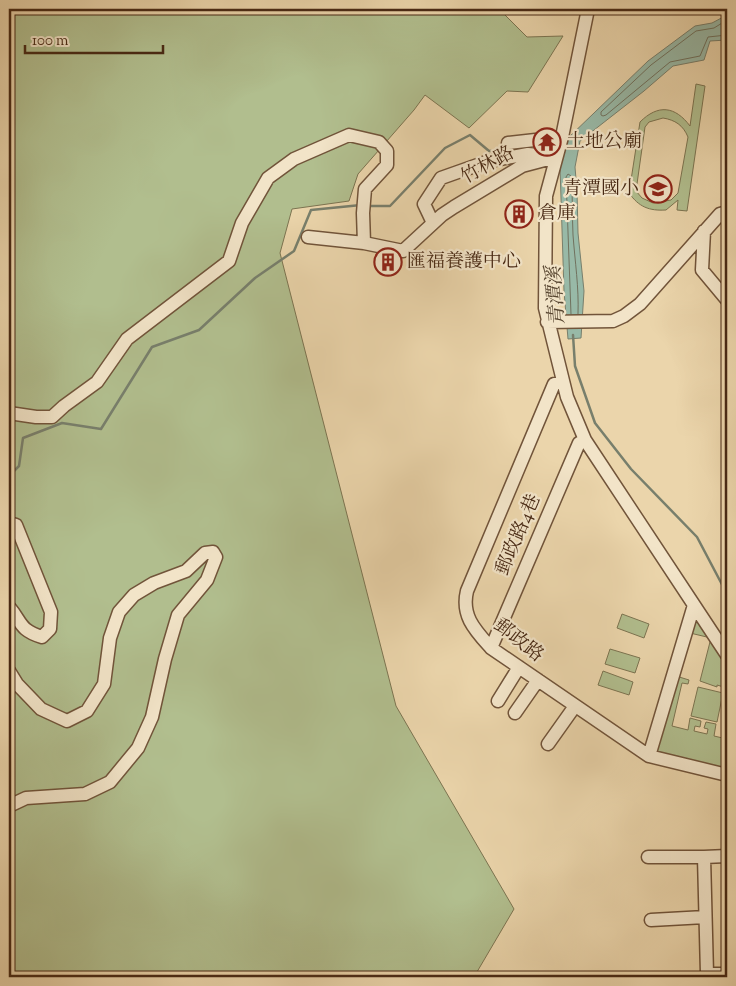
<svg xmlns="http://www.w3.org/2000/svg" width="736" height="986" viewBox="0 0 736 986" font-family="'Sorts Mill Goudy','Noto Serif TC',serif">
	<rect width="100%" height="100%" fill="#ebd5ab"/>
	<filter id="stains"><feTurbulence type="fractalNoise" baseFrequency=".004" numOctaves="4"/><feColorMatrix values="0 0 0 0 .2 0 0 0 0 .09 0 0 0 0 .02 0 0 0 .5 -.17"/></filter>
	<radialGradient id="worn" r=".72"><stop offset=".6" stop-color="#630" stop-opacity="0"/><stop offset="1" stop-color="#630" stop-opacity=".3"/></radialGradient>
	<!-- green -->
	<path fill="#b1be8e" stroke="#7c7451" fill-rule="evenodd" d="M9 9H499L527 37 563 36 528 92 507 91 469 128 425 95 414 110 358 174 349 201 292 209 280 253 396 706 514 909 474 977H9Z
		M696 84 705 86 687 211 677 210 678 200 666 210C649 211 639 207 629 193L640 122C658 104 675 106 690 126ZM663 118C675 120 683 125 688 137L678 193 671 200 653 203 642 198 636 191 645 127 649 122Z
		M622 614 649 624 644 638 617 628Z
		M696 614 727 664V688L717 685V687L700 681 711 638 690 633Z
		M610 649 640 658 635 673 605 664Z
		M603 671 633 682 629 695 598 685Z
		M676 676 689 680 688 684 682 683 672 726 688 730 690 718 701 721 700 727 695 726 694 731 707 734 708 729 704 728 706 722 716 724 714 736 727 739V770L657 754 656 748Z
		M698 687 723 693 717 722 691 716Z"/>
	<!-- water -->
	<path fill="#98b9a7" stroke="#787f6c" d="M727 15V40L710 41 704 60 673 66 644 91 580 141 575 167 577 191 578 233 584 291 581 338 568 339 564 291 560 167 567 139 648 61 695 26 712 23Z"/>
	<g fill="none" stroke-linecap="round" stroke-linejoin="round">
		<!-- shore -->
		<path stroke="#70715e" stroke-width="1" d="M727 20 714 28 696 31 651 65 601 112V115L603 116 606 115 670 62 700 56 708 37 727 35
			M571 314 566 177 568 174 571 176C573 196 572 216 573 235 575 262 579 287 578 314"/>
		<!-- stream -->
		<path stroke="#787f6c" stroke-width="2.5" d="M537 149 554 148
			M369 206H390L445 148 470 135 489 151 519 150
			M573 335 575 366 595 423 631 469 697 537 727 594
			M9 476 19 466 23 438 62 423 101 429 152 347 199 330 255 278 294 251 311 210 361 205"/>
		<!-- minor casing -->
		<g stroke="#71543a" stroke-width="15">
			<path id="minor" d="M588 9 562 137 546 196 545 308 567 397 585 440 727 655
				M508 143 562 137
				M433 223 424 204 441 178 489 161 528 154 549 156
				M704 231 702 270 727 300
				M308 237 364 243 403 251 442 215 454 207 522 166 556 157
				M547 322 613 321 624 316 640 304 720 214 727 212
				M563 382 554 384 467 591C461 616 475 630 491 648L649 756 727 775
				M9 413 36 417H52L64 406 97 382 127 339 229 261 242 223 268 178 294 159 349 135 379 142 387 151V165L365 189 363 213 364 243
				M9 523 16 525 51 612 50 629 42 637C19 630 22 622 9 607
				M491 648 579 443 585 440
				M9 671 17 684 41 709 67 721 87 711 104 684 110 638 119 612 134 595 154 583 186 571 205 553 213 552 216 557 207 580 178 615 165 659 152 717 138 748 110 782 85 794 26 798 9 806
				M498 701 519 667
				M515 713 538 680
				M548 744 575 706
				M649 756 694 605
				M648 857H704L707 974H727
				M704 857 727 856
				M651 920 705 917"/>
		</g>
		<!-- minor -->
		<use href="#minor" stroke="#f2e4c8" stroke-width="12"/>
	</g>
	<!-- icons -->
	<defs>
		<g id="temple-ring" transform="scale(1.4375)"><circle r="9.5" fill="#f2e4c8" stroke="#8f2418" stroke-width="1.5"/><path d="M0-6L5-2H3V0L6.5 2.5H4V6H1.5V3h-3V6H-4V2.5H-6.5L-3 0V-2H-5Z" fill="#8f2418"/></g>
		<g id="school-ring" transform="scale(1.4375)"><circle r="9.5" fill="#f2e4c8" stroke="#8f2418" stroke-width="1.5"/><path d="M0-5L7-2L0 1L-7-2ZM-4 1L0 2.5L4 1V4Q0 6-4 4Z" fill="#8f2418"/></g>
		<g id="building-ring" transform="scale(1.4375)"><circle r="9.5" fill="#f2e4c8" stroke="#8f2418" stroke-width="1.5"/><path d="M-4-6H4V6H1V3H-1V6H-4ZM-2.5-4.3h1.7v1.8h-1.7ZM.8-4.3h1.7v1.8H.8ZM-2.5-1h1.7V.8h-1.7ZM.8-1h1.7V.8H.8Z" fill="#8f2418"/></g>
	</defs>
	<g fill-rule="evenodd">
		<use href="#temple-ring" x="547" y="142"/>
		<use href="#school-ring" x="658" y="189"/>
		<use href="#building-ring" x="519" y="214"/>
		<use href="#building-ring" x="388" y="262"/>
	</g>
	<g text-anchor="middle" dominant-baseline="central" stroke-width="4.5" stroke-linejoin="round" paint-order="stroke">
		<!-- poi labels -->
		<g font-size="19" fill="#482914" stroke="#f2e4c8" text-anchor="start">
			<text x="566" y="142">土地公廟</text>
			<text x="639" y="189" text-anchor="end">青潭國小</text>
			<text x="538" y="214">倉庫</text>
			<text x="407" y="262">匯福養護中心</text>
		</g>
		<!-- street labels -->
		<g font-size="19" fill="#482914" stroke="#f2e4c8">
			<text transform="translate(488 166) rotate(-29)">竹林路</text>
			<text transform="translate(519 535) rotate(-67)">郵政路4巷</text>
			<text transform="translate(518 641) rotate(38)">郵政路</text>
		</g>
		<!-- water labels -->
		<g font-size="20" font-style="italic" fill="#584631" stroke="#f2e4c8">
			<text transform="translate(557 296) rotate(-94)">青潭溪</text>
		</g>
	</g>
	<!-- margin -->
	<rect width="736" height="986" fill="none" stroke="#ebd5ab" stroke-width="30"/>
	<rect x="10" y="10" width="716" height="966" fill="none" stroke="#482914" stroke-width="2.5"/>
	<rect x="15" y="15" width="706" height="956" fill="none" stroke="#482914"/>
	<!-- scale -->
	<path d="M25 45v8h138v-8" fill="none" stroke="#482914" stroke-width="2.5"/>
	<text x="32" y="45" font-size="15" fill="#482914" stroke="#f2e4c8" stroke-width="4" paint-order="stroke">100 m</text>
	<rect width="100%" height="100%" filter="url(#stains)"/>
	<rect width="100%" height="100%" fill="url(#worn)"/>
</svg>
